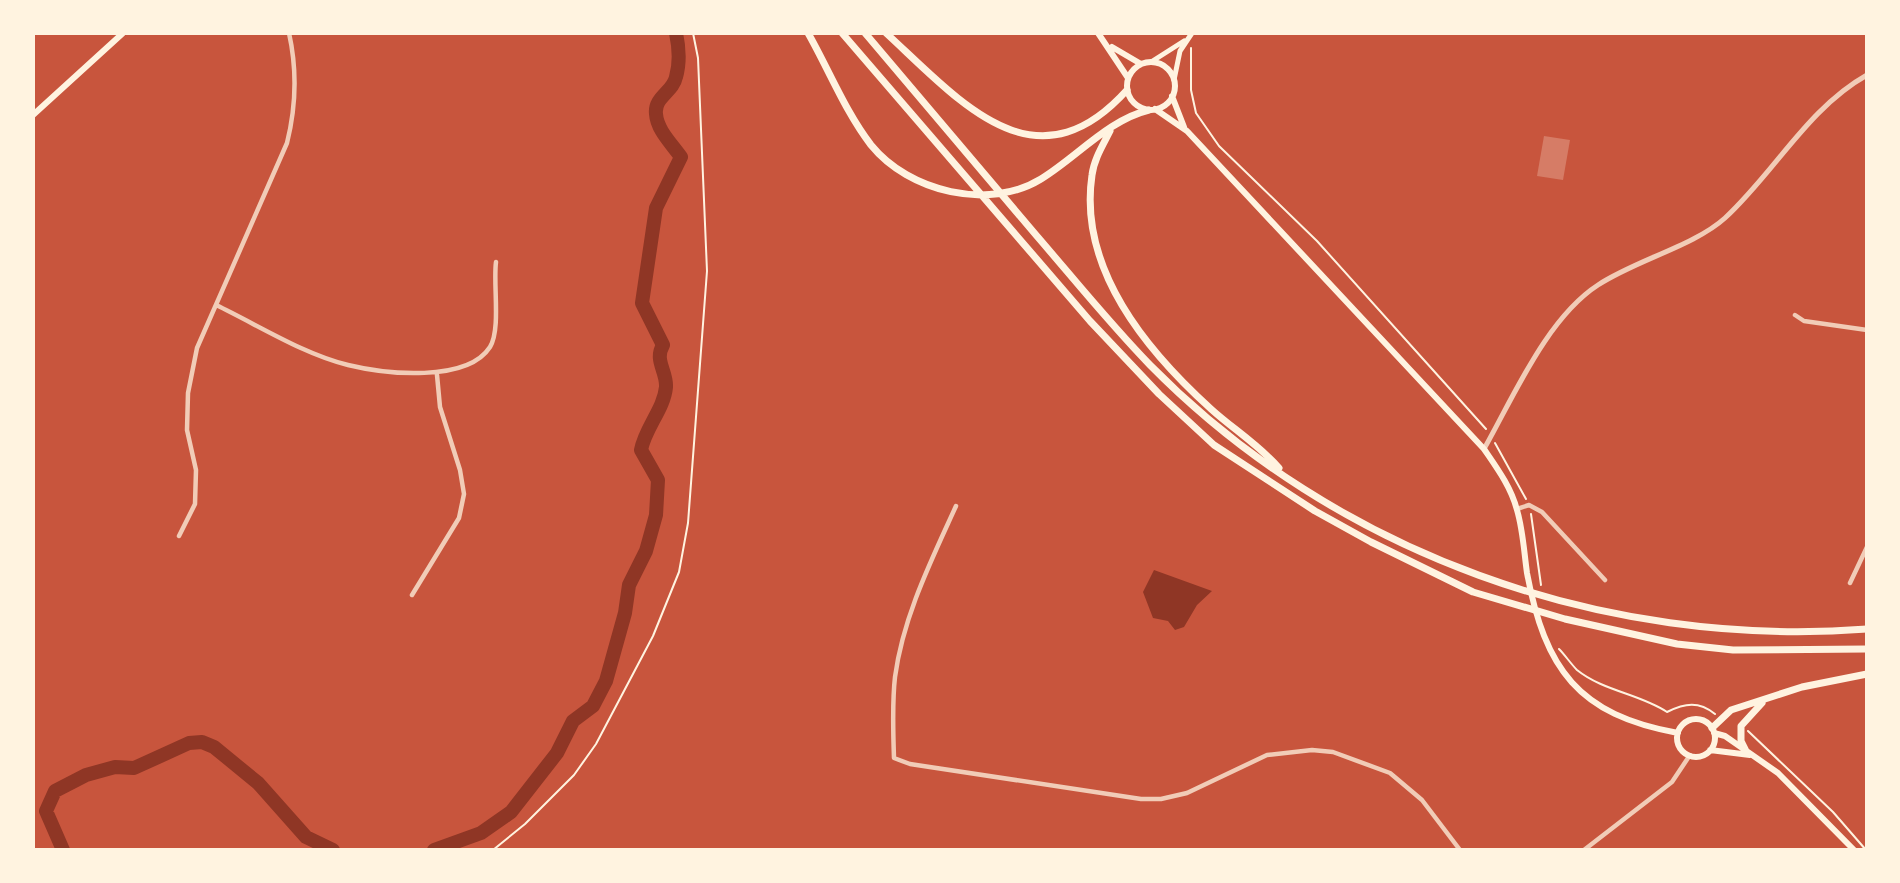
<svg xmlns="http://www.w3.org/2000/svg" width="1900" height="883" viewBox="0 0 1900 883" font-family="'IBM Plex Sans',sans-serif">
	<rect width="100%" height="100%" fill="#c8553d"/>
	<!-- water -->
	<path fill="#8f3625" d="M1154 570 1212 591 1197 605 1184 627 1175 630 1168 621 1153 618 1143 592Z"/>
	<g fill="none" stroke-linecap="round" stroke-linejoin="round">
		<!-- river -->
		<path stroke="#8f3625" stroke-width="14" d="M63 850 46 811 55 791 86 775 115 767 134 768 189 743 202 742 214 747 258 783 306 837 333 850
			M434 850 481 833 511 812 557 753 573 721 593 706 606 681 625 613 629 585 646 551 656 515 658 480 641 450C645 428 664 409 666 387 667 371 654 361 663 345L642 303 656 208 681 157C672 144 657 130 656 114 654 97 673 92 676 77 680 63 679 47 676 33"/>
	</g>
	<!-- building -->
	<path fill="#d67c66" d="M1544 136 1570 140 1563 180 1537 176Z"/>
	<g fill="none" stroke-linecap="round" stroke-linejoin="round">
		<!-- path -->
		<path stroke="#fff3e0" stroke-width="2" d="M1191 48V90L1196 113 1219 146 1317 241 1486 429
			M1495 443 1526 499
			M1531 514 1541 585
			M1559 649C1565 655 1571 664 1577 670 1603 691 1640 694 1667 712 1685 703 1699 701 1715 714
			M1748 731 1833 812 1866 850
			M493 850 525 824 574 775 596 744 653 636 679 572 688 523 707 271 698 58 693 33"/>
		<!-- minor -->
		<path stroke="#f1ccb7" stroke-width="4.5" d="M216 305C258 325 303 354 348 365 385 374 467 383 490 347 501 329 493 284 496 262
			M1795 315 1804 321 1867 330
			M956 506C931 561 903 617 895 677 892 703 893 731 894 758L910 764 1141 799H1161L1187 793 1267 755 1312 750 1333 752 1390 773 1422 800 1460 850
			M1517 509 1529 505 1542 512 1605 580
			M179 536 195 504 196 470 187 430 188 393 197 348 287 143C296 107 297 69 289 33
			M1850 583 1867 547
			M412 595 459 518 464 494 460 470 440 407 437 375
			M1584 850 1672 782 1690 755"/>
		<!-- tertiary -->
		<path stroke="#f1ccb7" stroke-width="5" d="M1484 449C1514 396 1547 318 1598 285 1636 260 1694 246 1725 218 1774 173 1808 108 1867 75"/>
		<!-- secondary -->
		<path stroke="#fff3e0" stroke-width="5" d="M1151 62 1184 41
			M1174 80 1180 51 1192 33"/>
		<!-- primary -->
		<path stroke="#fff3e0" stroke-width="6" d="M1098 33 1128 78
			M1112 47 1141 64
			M1127 86a24 24 0 1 1 48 0a24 24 0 1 1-48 0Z
			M1172 96 1184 127
			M1155 109 1187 131 1484 449C1497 468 1511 487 1517 510 1523 530 1524 552 1527 573 1545 669 1578 715 1678 733
			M33 115 123 33
			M1677 738a19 19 0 1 1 38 0a19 19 0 1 1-38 0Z
			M1714 733 1725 736 1778 773 1854 850
			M1710 750 1750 755"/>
		<!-- motorway -->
		<path stroke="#fff3e0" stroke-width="7" d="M808 33C829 70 845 111 871 145 909 192 989 211 1041 179 1077 157 1108 120 1149 110
			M842 33 1090 321 1159 394 1214 445 1315 511 1371 542 1473 592 1565 619 1677 644 1733 650 1867 649
			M865 33C922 100 979 168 1036 235 1074 279 1110 324 1150 365 1336 554 1603 649 1867 629
			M886 33C960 101 1035 192 1127 90
			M1110 131C1103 145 1094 159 1092 175 1078 269 1147 351 1211 409 1233 429 1259 445 1279 468
			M1712 728 1731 710 1802 687 1867 674
			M1745 749 1741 741V726L1762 703"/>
	</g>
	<!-- border -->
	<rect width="1900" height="883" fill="none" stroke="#fff3e0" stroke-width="70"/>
</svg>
